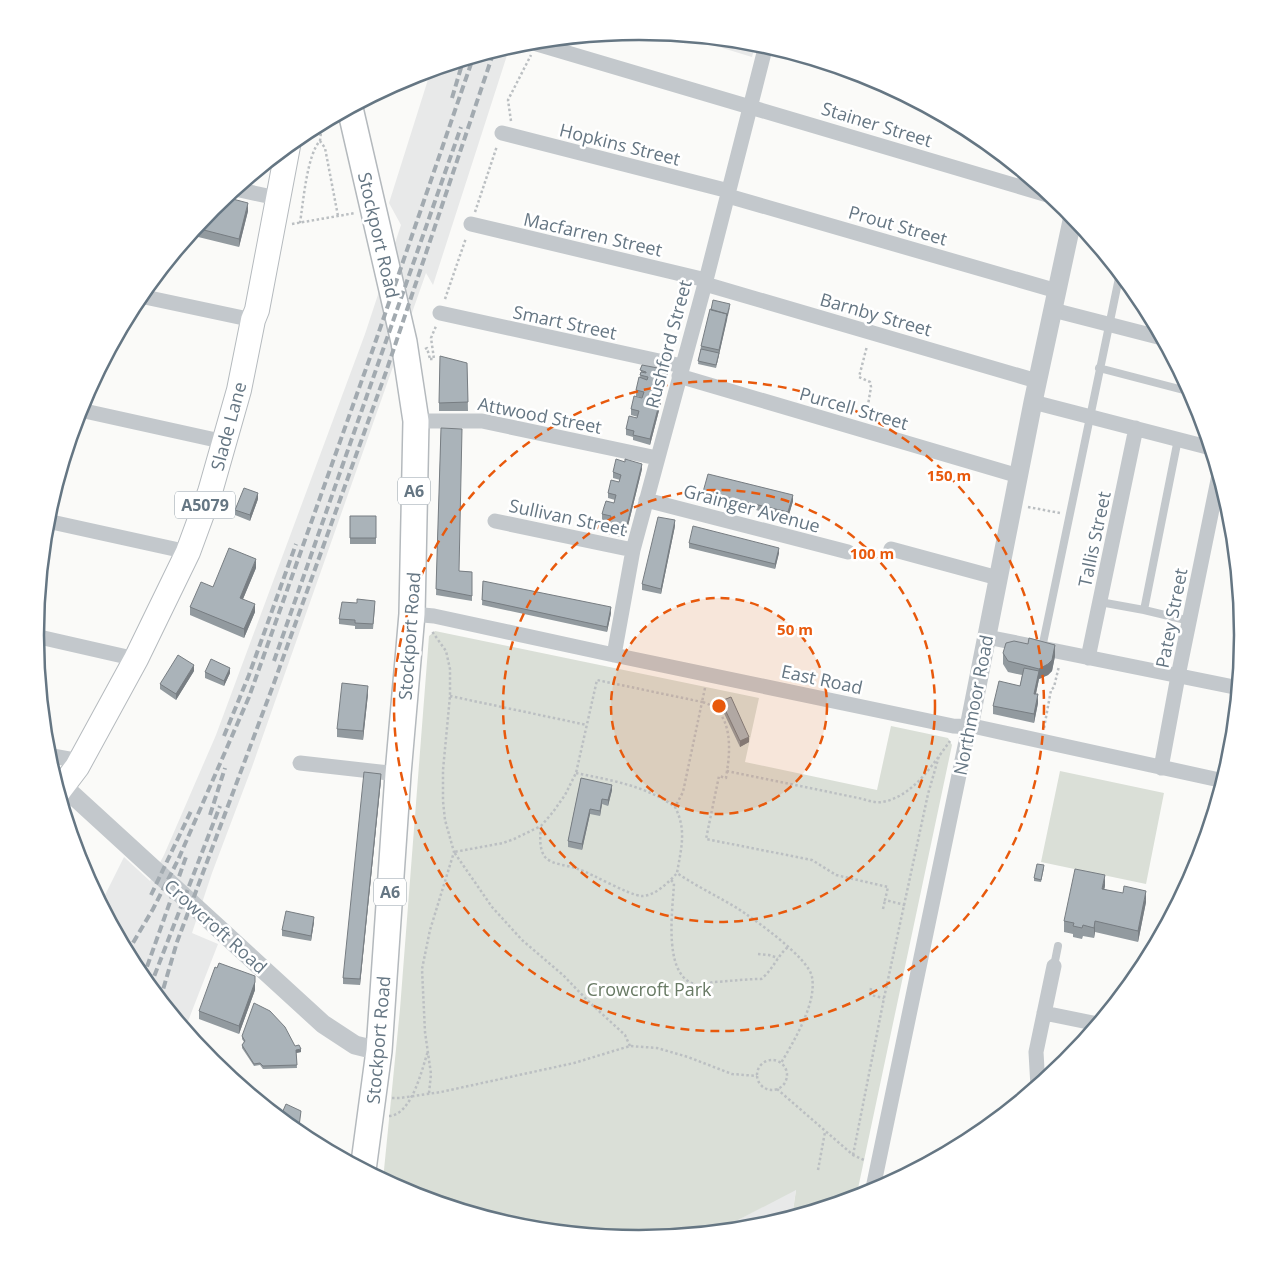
<svg xmlns="http://www.w3.org/2000/svg" width="1279" height="1271" viewBox="0 0 1279 1271" font-family="'Open Sans',sans-serif">
	<rect width="100%" height="100%" fill="#fafaf8"/>
	<!-- built -->
	<path fill="#e8e9e9" d="M680 35 756 43 752 57Z
		M510 46 433 285 426 273 252 767 212 873 192 933 218 944 185 1029 137 971 101 903 124 857 150 881 164 855 216 735 365 334 401 225 389 203 431 70Z
		M796 1189 792 1218 757 1228 715 1232Z"/>
	<!-- green -->
	<path fill="#dadfd7" d="M435 631 759 698 745 762 877 790 891 726 948 738 952 745 856 1198 792 1218 796 1190 715 1232 639 1240 521 1228 408 1194 383 1180 400 1009 429 636Z
		M1060 771 1164 793 1146 884 1041 862Z"/>
	<g fill="none" stroke-linecap="round" stroke-linejoin="round">
		<!-- primary casing -->
		<g stroke="#b5babe" stroke-width="26">
			<path id="primary" d="M58 792 77 767 136 659 188 552 210 492 239 390 253 320 257 310 288 146"/>
		</g>
		<!-- trunk casing -->
		<g stroke="#b4b9bd" stroke-width="28">
			<path id="trunk" d="M350 108 404 342 416 421 412 614 398 774 379 1051 363 1170"/>
		</g>
		<!-- path -->
		<path stroke="#bbbfc2" stroke-width="2.5" stroke-dasharray="2.5 2.5" stroke-linecap="butt" d="M511 121 508 100 531 55
			M320 141 322 123
			M475 212 497 146
			M300 223C303 204 307 154 320 141L325 148 338 216
			M292 224 355 213
			M445 299 466 238
			M425 349 427 348 430 359
			M430 359H434L431 338 436 326
			M866 417 871 387 870 382 859 377 867 346
			M1028 507 1060 513
			M705 688 702 702C732 709 731 747 727 771L863 799C869 801 876 803 882 802 913 797 933 764 950 741
			M450 696 587 725
			M1044 728 1051 690 1054 687 1059 666
			M727 771 726 778 719 776 706 839 812 860 836 875 888 887 885 900 905 905
			M576 773C610 780 647 786 675 807
			M541 827C540 836 539 849 545 857 552 865 568 865 578 869 593 874 628 895 642 896 655 896 669 882 677 873
			M671 880 674 883C673 909 661 982 700 985 705 986 710 982 715 982 731 981 746 979 761 979 773 970 777 956 788 947
			M883 909 885 900
			M758 954 769 955 778 958
			M871 988 870 995 884 998
			M630 1046 625 1035 588 1001 563 975 522 940 492 907 454 852 503 843 514 839 541 826 553 812 565 795 576 773 597 680 702 702 683 792 675 807C687 830 681 849 677 873 696 886 717 896 737 908 754 919 809 958 812 977 817 1003 794 1041 781 1063
			M757 1075a15 15 0 1 1 30 0a15 15 0 1 1-30 0Z
			M777 1089 853 1155 864 1160
			M429 1093 431 1074 425 1032 422 969 430 930 454 852 445 820 443 801V770L450 696V669L446 651 431 630
			M392 1098H400L441 1092 574 1063 630 1046 657 1048 688 1057 732 1074 757 1076
			M389 1116C412 1115 422 1069 428 1051
			M853 1155 884 998 928 794 939 756
			M818 1170 825 1132
			M889 1177 899 1179"/>
		<!-- service -->
		<path stroke="#c3c8cc" stroke-width="8" d="M1099 368 1191 392
			M1100 602 1144 610 1178 439
			M1144 610 1190 621
			M1042 648 1120 273
			M1054 966 1058 946"/>
		<!-- minor -->
		<path stroke="#c3c8cc" stroke-width="15" d="M537 44 1051 196
			M502 133 729 191
			M235 189 277 198
			M728 196 1057 291
			M471 224 706 280
			M705 284 1037 381
			M140 296 253 320
			M1053 310 1162 338
			M440 313 682 366
			M679 376 1019 476
			M1033 402 1211 448
			M80 410 225 442
			M416 421H482L657 458
			M646 500 848 552
			M47 521 188 552
			M495 521 633 550
			M891 549 998 578
			M412 614 434 616 614 655 953 726 977 727 1224 781
			M35 636 136 659
			M987 637 1239 688
			M614 655 633 550 706 280 766 45
			M1088 658 1136 428
			M47 755 80 761
			M300 763 398 774
			M1161 768 1178 676 1219 475
			M1044 1013 1098 1024
			M1038 1087 1036 1052 1054 966
			M872 1193 969 727"/>
		<!-- tertiary -->
		<path stroke="#c3c8cc" stroke-width="19" d="M969 727 1033 402 1073 216
			M63 786 323 1024 355 1045 379 1051"/>
		<!-- primary -->
		<use href="#primary" stroke="#fff" stroke-width="24"/>
		<!-- trunk -->
		<use href="#trunk" stroke="#fff" stroke-width="25"/>
		<!-- rail -->
		<path stroke="#a2aab0" stroke-width="4" stroke-dasharray="8 4" stroke-linecap="butt" d="M452 98 463 61
			M274 661 461 127
			M224 736 249 675 296 544
			M210 815 225 768
			M151 895 192 809
			M127 953 153 909 178 860 249 697 373 349 473 58
			M143 978 186 857
			M150 987 220 806
			M160 1000 177 942 274 683 386 372 494 51"/>
	</g>
	<!-- wall -->
	<path fill="#929a9f" d="M212 208 248 211 239 247 190 235Z
		M730 307 716 368 698 364 701 346Z
		M467 363 468 411H439V403Z
		M642 365 668 376 650 445 633 440V437L626 435V429L638 417 631 415V409L643 398 636 396V390L640 377Z
		M441 428 459 571 472 572V601L436 595Z
		M642 469 625 538 600 532V526L609 523 610 521 602 520V514L614 503 615 500 608 498V493L619 482 620 480 613 478V472Z
		M703 492 793 501 788 518 703 497Z
		M258 499 250 521 235 515V510Z
		M350 516H376V544H350Z
		M675 526 661 594 642 590V584Z
		M689 543 779 553 775 569 689 548Z
		M256 568 243 599 255 612 244 638 190 615V607L213 587Z
		M483 581 611 613 607 632 482 605Z
		M375 607 373 629H355V626L339 624V619Z
		M1003 653 1055 656 1052 671 1048 675 1039 679 1036 694 1038 703 1034 723 993 714V706L1020 686 1022 675 1008 672 1003 664Z
		M194 671 176 700 160 689V684Z
		M205 672 230 673 224 686 205 678Z
		M368 694 363 740 337 737V729Z
		M721 701 749 742 740 747 721 707Z
		M581 778 612 790 608 806 602 804 600 816 590 814 582 850 568 847V841Z
		M381 780 360 985 343 984V978Z
		M1044 868 1041 882 1034 881V878Z
		M1105 886 1104 889 1146 902 1138 942 1095 932 1094 938 1083 936 1082 939 1073 937V934L1064 932V921Z
		M314 922 311 941 282 936V930Z
		M255 984V990L239 1034 199 1019V1011Z
		M242 1036 295 1046 301 1052 296 1053 297 1068 263 1069 260 1065 254 1066 242 1048V1045L244 1042 242 1039Z"/>
	<!-- shaded-wall -->
	<path fill="#777d82" d="M248 203V211L239 247V239Z
		M727 314V319L716 368 719 350Z
		M668 370V376L650 445V439Z
		M642 464V469L625 538V533Z
		M258 493V499L250 521V515Z
		M793 495V501L788 518V512Z
		M675 520V526L661 594V589Z
		M779 548V553L775 569V564Z
		M256 559V568L240 606V598Z
		M255 604V612L244 638V629Z
		M611 607V613L607 632V627Z
		M1055 645V656L1052 671 1048 675 1039 679 1034 702V694L1039 669Z
		M194 665V671L176 700V694Z
		M230 668V673L224 686V681Z
		M368 686V694L363 740V731Z
		M1038 694V703L1034 723V714Z
		M749 737V742L740 747V741Z
		M381 774V780L360 985V979Z
		M612 785V790L608 806V800Z
		M602 799V804L600 816V811Z
		M590 809V814L582 850V844Z
		M1105 875V886L1102 900V889Z
		M1146 891V902L1138 942V931Z
		M314 917V922L311 941V936Z
		M1095 921V932L1094 938V928Z
		M255 976V990L239 1034V1026Z
		M301 1049V1052L296 1053V1050Z"/>
	<!-- building -->
	<path fill="#aab3b9" stroke="#777d82" d="M225 197 248 203 239 239 196 228 212 208Z
		M713 300 730 304 727 316V314L711 310Z
		M710 309 727 314 719 350 701 346Z
		M701 349 719 353 716 365 698 361Z
		M440 356 467 363 468 402 439 403Z
		M642 365 668 370 650 439 633 435 634 431 626 429 629 416 637 418 639 411 631 409 634 396 642 398 644 392 636 390 639 377 647 380 648 377 640 375 641 372 646 373V372L640 370Z
		M441 428 462 429 459 571 472 572V596L436 589Z
		M616 459 625 462V459L642 464 625 533 600 526 601 521 609 523 611 516 602 514 604 507 606 501 614 503 616 495 608 493 611 480 619 482 621 475 613 472Z
		M708 474 793 495 788 512 703 492Z
		M244 488 258 493 250 515 235 510Z
		M350 516H376V538H350Z
		M658 517 675 520 661 589 642 584Z
		M693 526 779 548 775 564 689 543Z
		M229 548 256 559 240 598 255 604 244 629 190 607 201 582 213 587Z
		M483 581 611 607 607 627 482 600Z
		M357 599 375 601 373 624 355 623V620L339 619 342 602 357 603Z
		M1029 638 1055 645 1052 660 1048 664 1039 669 1008 661 1003 653 1006 643 1014 641 1028 644Z
		M178 655 194 665 176 694 160 684Z
		M211 659 230 668 224 681 205 672Z
		M1024 668 1039 671 1034 694H1038L1034 714 993 706 999 681 1020 686Z
		M342 683 368 686 363 731 337 729Z
		M731 697 749 737 740 741 721 701Z
		M364 772 381 774 360 979 343 978Z
		M581 778 612 785 608 800 602 799 600 811 590 809 582 844 568 841Z
		M1037 864 1044 865 1041 880 1034 878Z
		M1075 869 1105 875 1102 889 1123 893 1124 886 1146 891 1138 931 1095 921 1094 928 1083 925 1082 928 1073 926 1074 923 1064 921Z
		M286 911 314 917 311 936 282 930Z
		M219 963 255 976V982L239 1026 199 1011 215 967 217 968Z
		M254 1003 270 1011 285 1027 295 1046 299 1045 301 1049 296 1050 297 1065 263 1066 260 1063 254 1064 242 1045 245 1041 242 1036Z
		M286 1104 301 1111 298 1134 270 1110 271 1107 282 1113Z
		M981 1133 975 1138 972 1140 971 1134Z"/>
	<!-- distance rings -->
	<circle cx="719" cy="706" r="108" fill="#e8590c" fill-opacity=".12"/>
	<g fill="none" stroke="#e8590c" stroke-width="2.5" stroke-dasharray="9 6">
		<circle cx="719" cy="706" r="108"/>
		<circle cx="719" cy="706" r="216"/>
		<circle cx="719" cy="706" r="325"/>
	</g>
	<g text-anchor="middle" dominant-baseline="central" stroke-width="5" stroke-linejoin="round" paint-order="stroke">
		<!-- shield labels -->
		<g fill="#fff" stroke="#939fa8" stroke-width="1">
			<rect x="398" y="477.5" width="32" height="27" rx="4"/>
			<rect x="175" y="491.5" width="60" height="27" rx="4"/>
			<rect x="374" y="878.5" width="32" height="27" rx="4"/>
		</g>
		<g font-size="16" font-weight="bold" fill="#657683">
			<text x="414" y="491">A6</text>
			<text x="205" y="505">A5079</text>
			<text x="390" y="892">A6</text>
		</g>
		<!-- street labels -->
		<g font-size="18" fill="#657683" stroke="#fff">
			<text transform="translate(877 124) rotate(17)">Stainer Street</text>
			<text transform="translate(620 144) rotate(14)">Hopkins Street</text>
			<text transform="translate(898 225) rotate(16)">Prout Street</text>
			<text transform="translate(593 234) rotate(13)">Macfarren Street</text>
			<text transform="translate(379 235) rotate(77)">Stockport Road</text>
			<text transform="translate(876 314) rotate(16)">Barnby Street</text>
			<text transform="translate(565 322) rotate(12)">Smart Street</text>
			<text transform="translate(668 344) rotate(-75)">Rushford Street</text>
			<text transform="translate(854 408) rotate(16)">Purcell Street</text>
			<text transform="translate(540 415) rotate(11)">Attwood Street</text>
			<text transform="translate(228 426) rotate(-75)">Slade Lane</text>
			<text transform="translate(752 508) rotate(15)">Grainger Avenue</text>
			<text transform="translate(568 517) rotate(12)">Sullivan Street</text>
			<text transform="translate(1094 539) rotate(-78)">Tallis Street</text>
			<text transform="translate(1171 618) rotate(-79)">Patey Street</text>
			<text transform="translate(409 636) rotate(-86)">Stockport Road</text>
			<text transform="translate(822 679) rotate(12)">East Road</text>
			<text transform="translate(973 705) rotate(-79)">Northmoor Road</text>
			<text transform="translate(216 926) rotate(42)">Crowcroft Road</text>
			<text transform="translate(378 1040) rotate(-85)">Stockport Road</text>
		</g>
		<!-- park labels -->
		<g font-size="18" fill="#687a64" stroke="#fff">
			<text x="649" y="989">Crowcroft Park</text>
		</g>
	</g>
	<!-- crop -->
	<path d="M0 0H1279V1271H0ZM44 635a595 595 0 1 1 1190 0a595 595 0 1 1-1190 0Z" fill="#fff" fill-rule="evenodd"/>
	<path fill="none" stroke="#657683" stroke-width="2.5" d="M44 635a595 595 0 1 1 1190 0a595 595 0 1 1-1190 0Z"/>
	<circle cx="719" cy="706" r="8" fill="#e8590c" stroke="#fff" stroke-width="2.5"/>
	<g font-size="15" text-anchor="middle" font-weight="bold" fill="#e8590c" stroke="#fff" stroke-width="5" stroke-linejoin="round" paint-order="stroke">
		<text x="949" y="481">150 m</text>
		<text x="872" y="559">100 m</text>
		<text x="795" y="635">50 m</text>
	</g>
</svg>
